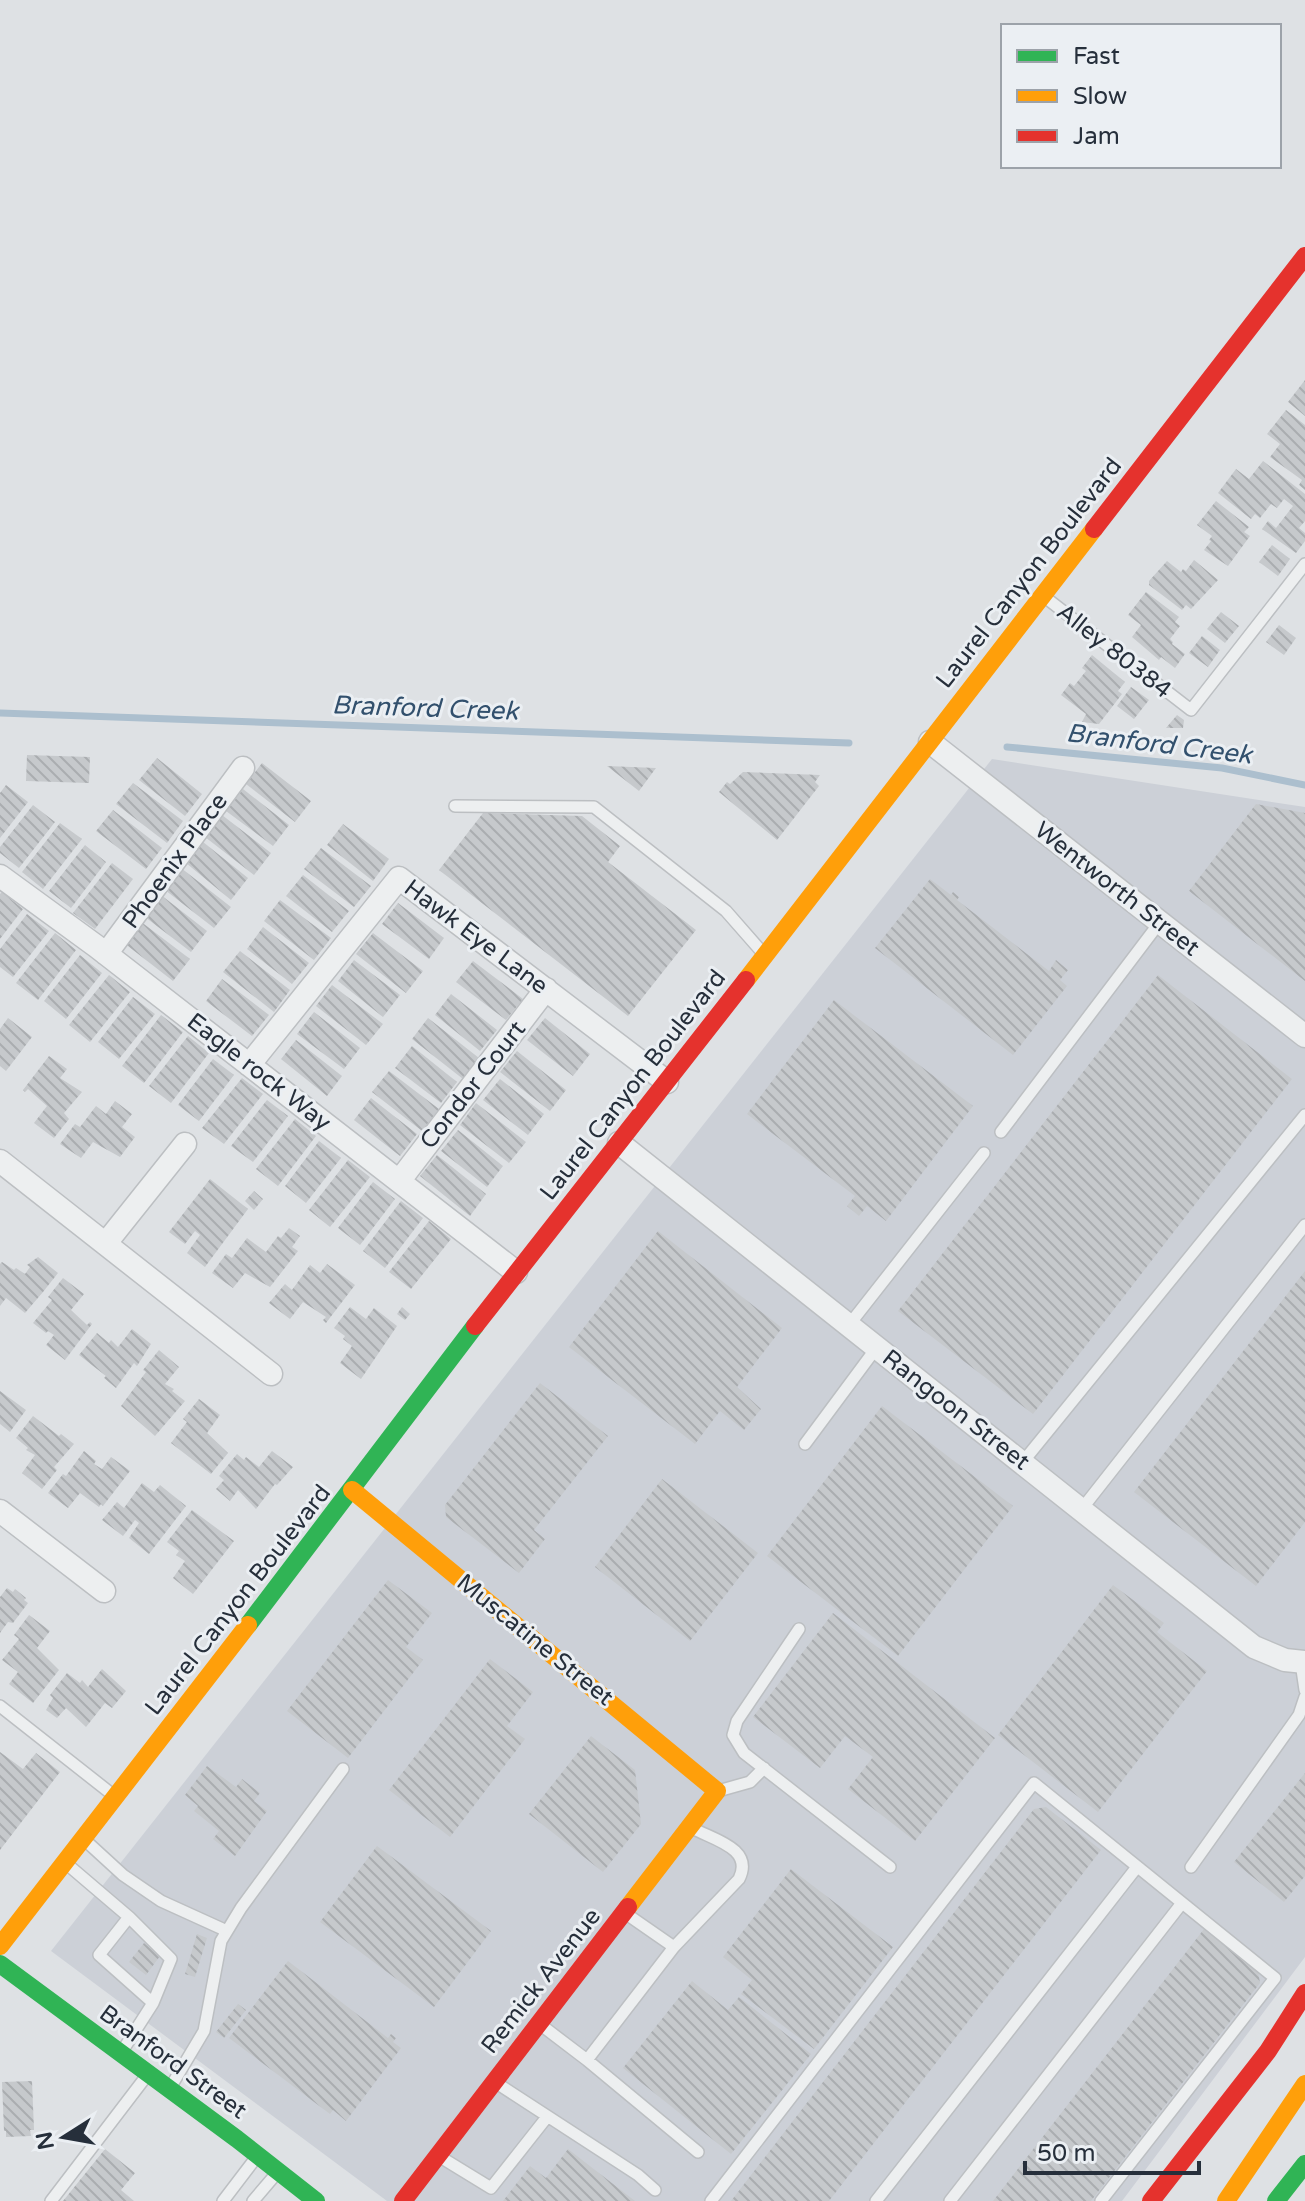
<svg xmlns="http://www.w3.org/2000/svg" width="1305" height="2201" viewBox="0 0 1305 2201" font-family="'Varela Round',sans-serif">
	<defs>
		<pattern id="building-back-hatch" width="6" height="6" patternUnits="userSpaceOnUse" patternTransform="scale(2)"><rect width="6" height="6" fill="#c6c9cc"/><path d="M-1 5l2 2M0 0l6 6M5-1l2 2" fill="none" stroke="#aaadb0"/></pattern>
	</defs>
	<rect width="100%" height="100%" fill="#dee1e4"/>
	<!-- built -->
	<path fill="#ccd0d7" d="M992 759 1305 807V1957L1122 2201H387L51 1951Z"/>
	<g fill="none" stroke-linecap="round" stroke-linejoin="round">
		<!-- stream -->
		<path stroke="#acbfce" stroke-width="7" d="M0 713 849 743
			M1007 747 1222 768 1305 785"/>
	</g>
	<!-- building -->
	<path fill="url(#building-back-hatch)" d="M1305 380V416L1288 402Z
		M1286 410 1305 425V490L1299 485 1302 480 1270 457 1280 444 1267 434Z
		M1263 461 1305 494V521L1299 528 1305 533V541L1296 553 1262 529 1268 521 1276 528 1293 506 1284 499 1277 508 1271 504 1260 518 1255 514 1251 519 1218 493 1236 469 1249 479Z
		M1216 501 1249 527 1244 532 1250 536 1228 566 1204 550 1211 541 1209 540 1212 536 1197 525Z
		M1272 545 1290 559 1278 576 1259 562Z
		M1194 560 1218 580 1191 609 1186 605 1182 610 1149 585V581L1167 561 1181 572 1183 569 1186 571Z
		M1146 592 1179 617 1175 622 1180 626 1170 639 1173 642 1172 644 1185 654 1175 668 1161 657 1159 660 1132 637 1141 625 1128 615Z
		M1221 612 1239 626 1225 643 1207 629Z
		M1279 625 1296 638 1284 655 1266 642Z
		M1202 636 1220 650 1208 667 1189 653Z
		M1092 655 1125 682 1118 691 1122 694 1099 724 1082 722 1086 714 1061 695 1070 683 1074 686 1086 671 1082 668Z
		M1131 687 1149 700 1134 719 1117 706Z
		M1177 715 1184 720 1183 728H1166Z
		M27 755 90 757 89 783 26 781Z
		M157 758 202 794 185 816 139 780Z
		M262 763 311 801 295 822 246 784Z
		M607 766 656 768 639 791Z
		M743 772 820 775 815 782 819 786 777 840 719 792 727 782 730 784Z
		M133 783 183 821 167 843 116 804Z
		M6 785 28 802 0 838V793Z
		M243 789 289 825 273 846 226 811Z
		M1256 804 1305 813V981L1189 891Z
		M33 805 55 822 19 868 0 853V847Z
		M113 810 162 848 146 869 96 831Z
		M483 813 582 816 620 846 608 862 696 930 628 1016 439 870Z
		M222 815 271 853 254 875 205 837Z
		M60 823 82 839 43 889 22 872Z
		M343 824 389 859 373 881 327 845Z
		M203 842 248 878 231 900 186 863Z
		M85 845 106 862 71 908 49 891Z
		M321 848 371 886 354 907 304 869Z
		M112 863 133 879 95 929 73 913Z
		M181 868 231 907 214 928 165 890Z
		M303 875 349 911 332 932 286 896Z
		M930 879 951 895 953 892 959 897 957 900 1049 971 1056 960 1068 970 1060 980 1067 986 1013 1055 875 948Z
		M2 892 23 909 0 939V894Z
		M161 895 207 931 191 952 145 917Z
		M280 900 331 938 314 960 264 921Z
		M398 903 444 938 429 959 382 924Z
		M27 914 49 931 13 977 0 967V949Z
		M140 921 190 959 173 981 124 943Z
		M263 927 309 963 292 984 247 949Z
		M55 933 76 950 38 1000 16 983Z
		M373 933 423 971 406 993 356 954Z
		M240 951 290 990 274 1012 223 972Z
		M80 955 102 973 66 1019 44 1001Z
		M354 960 400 995 383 1017 338 981Z
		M473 961 523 999 506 1020 456 982Z
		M109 975 130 992 90 1042 69 1025Z
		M1158 975 1292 1079 1033 1414 898 1311Z
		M222 979 269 1015 252 1036 206 1001Z
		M332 985 383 1024 366 1045 316 1006Z
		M451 994 497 1030 480 1051 435 1015Z
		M133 997 155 1014 119 1059 98 1042Z
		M834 1000 973 1106 886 1221 867 1206 859 1216 847 1206 855 1196 747 1114Z
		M314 1012 360 1048 344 1069 297 1034Z
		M161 1015 183 1032 144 1083 122 1066Z
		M8 1018 32 1037 6 1071 0 1066V1029Z
		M428 1018 479 1058 463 1079 412 1039Z
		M545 1018 590 1054 573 1076 527 1040Z
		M188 1036 209 1053 171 1103 149 1086Z
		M296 1040 342 1076 327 1096 281 1059Z
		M412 1046 457 1082 441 1103 395 1068Z
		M517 1051 566 1090 550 1111 500 1072Z
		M49 1056 67 1069 60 1078 82 1092 64 1113 69 1119 54 1138 34 1123 47 1106 28 1089 25 1092 23 1090Z
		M213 1059 234 1075 199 1121 178 1105Z
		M389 1071 439 1109 422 1131 372 1092Z
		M242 1078 263 1094 224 1144 202 1128Z
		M500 1079 544 1114 528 1135 483 1100Z
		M371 1098 417 1134 400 1156 354 1120Z
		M267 1100 288 1116 253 1162 231 1146Z
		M115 1101 132 1114 122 1127 135 1137 120 1157 93 1142 81 1158 60 1144 75 1124 80 1127 96 1106 106 1114Z
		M476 1103 526 1142 509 1163 460 1125Z
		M295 1119 316 1136 278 1186 256 1169Z
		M458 1130 503 1166 487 1187 441 1151Z
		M319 1141 341 1158 306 1203 285 1186Z
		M437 1155 486 1194 470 1216 420 1176Z
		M348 1160 370 1177 330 1227 309 1210Z
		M210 1179 248 1209 205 1267 187 1253 200 1235 195 1231 185 1244 169 1232Z
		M373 1182 395 1199 360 1245 338 1228Z
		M254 1191 263 1199 254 1210 245 1201Z
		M401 1201 423 1218 385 1268 363 1251Z
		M429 1221 451 1239 411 1289 389 1272Z
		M289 1228 300 1236 292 1247 298 1251 270 1287 245 1273 233 1288 212 1273 226 1254 232 1258 247 1238 266 1252 278 1236 281 1238Z
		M658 1231 782 1328 737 1387 761 1409 744 1430 720 1411 695 1444 569 1347Z
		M38 1257 58 1273 43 1292 25 1313 6 1298 0 1306V1264L2 1262 14 1270 16 1268 25 1274 30 1267 27 1265Z
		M327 1264 355 1285 326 1323 323 1320 326 1317 303 1302 290 1319 269 1303 285 1284 292 1290 310 1265 320 1273Z
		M1305 1271V1522L1256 1586 1134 1492Z
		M63 1278 84 1294 71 1310 87 1325 90 1322 92 1324 65 1360 46 1345 54 1335 48 1331 46 1333 33 1323 52 1300 48 1297Z
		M350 1307 366 1319 374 1308 397 1326 361 1379 340 1363 352 1346 343 1339 345 1336 334 1328Z
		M402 1307 410 1314 405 1320 397 1314Z
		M132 1329 151 1344 137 1366 134 1363 116 1388 104 1378 106 1376 79 1355 97 1333 109 1343 111 1340 118 1347Z
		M159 1350 179 1367 165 1384 174 1389 172 1391 185 1401 155 1436 121 1406 146 1372 143 1370Z
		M540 1383 608 1436 534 1530 545 1539 519 1573 446 1517 445 1505Z
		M0 1391 26 1410 10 1432 0 1424Z
		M199 1399 220 1415 207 1433 228 1453 211 1474 171 1443 187 1422 183 1419Z
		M882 1406 1013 1506 898 1656 767 1556Z
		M33 1416 59 1436 61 1434 74 1444 54 1467 57 1470 42 1489 22 1473 35 1455 26 1450 28 1448 16 1438Z
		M84 1451 96 1461 94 1464 102 1469 111 1457 130 1471 103 1506 101 1504 99 1507 80 1493 68 1508 48 1493 63 1474 66 1476Z
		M272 1451 293 1467 277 1485 275 1484 256 1509 238 1490 230 1501 216 1489 224 1480 219 1476 237 1454 244 1460 246 1457 259 1467Z
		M662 1479 758 1553 690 1641 595 1567Z
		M142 1483 154 1492 160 1485 186 1506 149 1554 129 1538 139 1523 135 1520 123 1536 102 1520 117 1502 124 1508Z
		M192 1510 234 1541 193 1594 173 1578 185 1561 176 1555 179 1551 167 1542Z
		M388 1580 432 1613 406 1647 423 1660 348 1758 287 1711Z
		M1113 1585 1164 1623 1157 1632 1207 1671 1098 1812 998 1735Z
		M7 1588 13 1592 15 1589 26 1598 24 1600 28 1603 13 1623 8 1622 0 1633V1597Z
		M833 1613 995 1738 915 1841 848 1789 873 1757 845 1736 820 1768 753 1717Z
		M29 1615 50 1631 37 1648 59 1670 33 1703 9 1684 18 1672 2 1660 19 1639 14 1635Z
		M490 1659 533 1692 507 1726 525 1739 450 1837 389 1790Z
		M102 1669 126 1691 112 1708 105 1703 86 1727 66 1708 57 1718 46 1710 53 1698 50 1695 67 1673 80 1683 82 1680 88 1687Z
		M591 1736 635 1770 641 1824 603 1872 529 1814Z
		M0 1752 23 1769 36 1753 60 1772 0 1850Z
		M207 1766 236 1787 242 1779 260 1793 254 1801 267 1811 235 1856 213 1839 219 1831 194 1811 198 1806 185 1795Z
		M1305 1773V1876L1284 1902 1234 1862Z
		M1046 1807 1101 1850 829 2201H731L1034 1809Z
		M377 1846 491 1931 434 2007 320 1922Z
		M791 1869 893 1947 814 2049 741 1994 752 1980 723 1957Z
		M1204 1929 1258 1971 1260 1983 1091 2201H993Z
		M197 1934 207 1938 195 1977 185 1974Z
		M144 1943 160 1956 146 1975 129 1962Z
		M288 1961 388 2038 391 2034 396 2038 393 2042 401 2048 346 2121 333 2110 330 2114 229 2038Z
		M692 1981 728 2010 739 1997 811 2054 731 2154 623 2068Z
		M238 2004 246 2010 224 2038 216 2032Z
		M32 2081 34 2130H30L31 2136 6 2137V2131H4L2 2082Z
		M105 2149 135 2173 121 2190 134 2201H63Z
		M568 2149 635 2201H503L530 2166 546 2178Z"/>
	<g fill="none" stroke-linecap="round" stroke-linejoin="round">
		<!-- lane casing -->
		<g stroke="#bcbfc2" stroke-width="14">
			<path id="lane" d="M1046 598 1191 710 1305 564
				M455 806 594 807 726 911 762 952
				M1001 1132 1160 922
				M849 1325 984 1153
				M805 1444 877 1347
				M1022 1463 1305 1115
				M1081 1510 1305 1225
				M799 1629 737 1721 733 1735 744 1753 890 1867
				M1301 1663 1305 1690
				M0 1706 113 1795
				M718 1791 750 1782 764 1768
				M87 1842 123 1875 161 1901 227 1931
				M68 1865 129 1917 171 1959 153 2003
				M1191 1867 1299 1715 1305 1697
				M625 1913 674 1947
				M541 2025 587 2060 674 1947 739 1879C754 1849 715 1840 694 1829
				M121 2053 153 2003 99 1955 129 1917
				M587 2060 698 2152
				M498 2084 638 2175 655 2190
				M170 2088 204 2031 221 1941 241 1908 343 1769
				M442 2158 491 2188 547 2117
				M51 2201 148 2074
				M223 2201 255 2159
				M253 2201 276 2174
				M711 2201 1034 1783 1275 1978 1101 2201
				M876 2201 1137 1867
				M950 2201 1182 1903"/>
		</g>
		<!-- street casing -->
		<g stroke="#bcbfc2" stroke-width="25">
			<path id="street" d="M930 742 1305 1036
				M0 876 96 946 516 1272
				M106 954 243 768
				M249 1065 399 878 667 1082
				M619 1143 1254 1647 1285 1660 1305 1662
				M0 1161 271 1374
				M400 1180 546 989
				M106 1243 185 1144
				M0 1511 104 1591"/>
		</g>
		<!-- lane -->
		<use href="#lane" stroke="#edeff0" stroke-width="11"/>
		<!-- street -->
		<use href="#street" stroke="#edeff0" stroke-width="22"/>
		<!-- fast -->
		<path stroke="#30b455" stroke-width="18" d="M248 1625 475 1326
			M0 1964 237 2139 316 2201
			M1276 2201 1305 2164"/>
		<!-- slow -->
		<path stroke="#ff9f0a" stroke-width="18" d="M746 980 1094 529
			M352 1490 717 1791 628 1907
			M0 1946 248 1625
			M1226 2201 1305 2084"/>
		<!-- jam -->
		<path stroke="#e5322d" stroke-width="18" d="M1094 529 1305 256
			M475 1326 746 980
			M403 2201 628 1907
			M1151 2201 1268 2051 1305 1993"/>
	</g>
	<g text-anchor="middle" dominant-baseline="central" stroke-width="6" stroke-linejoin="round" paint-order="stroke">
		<!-- street labels -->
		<g font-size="24" fill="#262f3b" stroke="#ebeff3">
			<text transform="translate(1029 573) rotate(-52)">Laurel Canyon Boulevard</text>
			<text transform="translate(1114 651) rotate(38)">Alley 80384</text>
			<text transform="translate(175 861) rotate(-54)">Phoenix Place</text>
			<text transform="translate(1117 889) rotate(38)">Wentworth Street</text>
			<text transform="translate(476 937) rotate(37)">Hawk Eye Lane</text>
			<text transform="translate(259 1072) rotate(38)">Eagle rock Way</text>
			<text transform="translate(473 1085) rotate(-52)">Condor Court</text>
			<text transform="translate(633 1085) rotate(-52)">Laurel Canyon Boulevard</text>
			<text transform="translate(956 1410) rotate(38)">Rangoon Street</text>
			<text transform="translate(238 1600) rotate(-52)">Laurel Canyon Boulevard</text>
			<text transform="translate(535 1640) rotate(39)">Muscatine Street</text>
			<text transform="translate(541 1981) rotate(-52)">Remick Avenue</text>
			<text transform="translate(173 2062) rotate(36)">Branford Street</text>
		</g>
		<!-- water labels -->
		<g font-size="26" font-style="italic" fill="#32506d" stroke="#ebeff3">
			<text transform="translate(425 708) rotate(2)">Branford Creek</text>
			<text transform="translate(1159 744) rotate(7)">Branford Creek</text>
		</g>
	</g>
	<!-- legend -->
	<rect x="1001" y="24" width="280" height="144" fill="#ebeff3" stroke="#9ca2a9" stroke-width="2"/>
	<rect x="1017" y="50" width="40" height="12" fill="#30b455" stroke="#9ca2a9" stroke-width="2"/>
	<text x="1073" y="64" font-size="24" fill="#262f3b">Fast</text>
	<rect x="1017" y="90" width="40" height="12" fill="#ff9f0a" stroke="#9ca2a9" stroke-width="2"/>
	<text x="1073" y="104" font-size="24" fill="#262f3b">Slow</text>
	<rect x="1017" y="130" width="40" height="12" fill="#e5322d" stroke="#9ca2a9" stroke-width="2"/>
	<text x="1073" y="144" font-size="24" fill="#262f3b">Jam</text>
	<!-- north arrow -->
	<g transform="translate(64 2137) rotate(259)" stroke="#ebeff3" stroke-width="6" paint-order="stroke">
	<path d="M0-6L14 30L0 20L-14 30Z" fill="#262f3b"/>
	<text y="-12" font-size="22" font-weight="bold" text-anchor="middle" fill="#262f3b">N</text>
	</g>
	<!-- scale -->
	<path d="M1025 2161v12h174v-12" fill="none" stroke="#262f3b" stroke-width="4"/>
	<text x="1037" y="2161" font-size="24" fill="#262f3b" stroke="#ebeff3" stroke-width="6" paint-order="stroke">50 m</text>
</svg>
